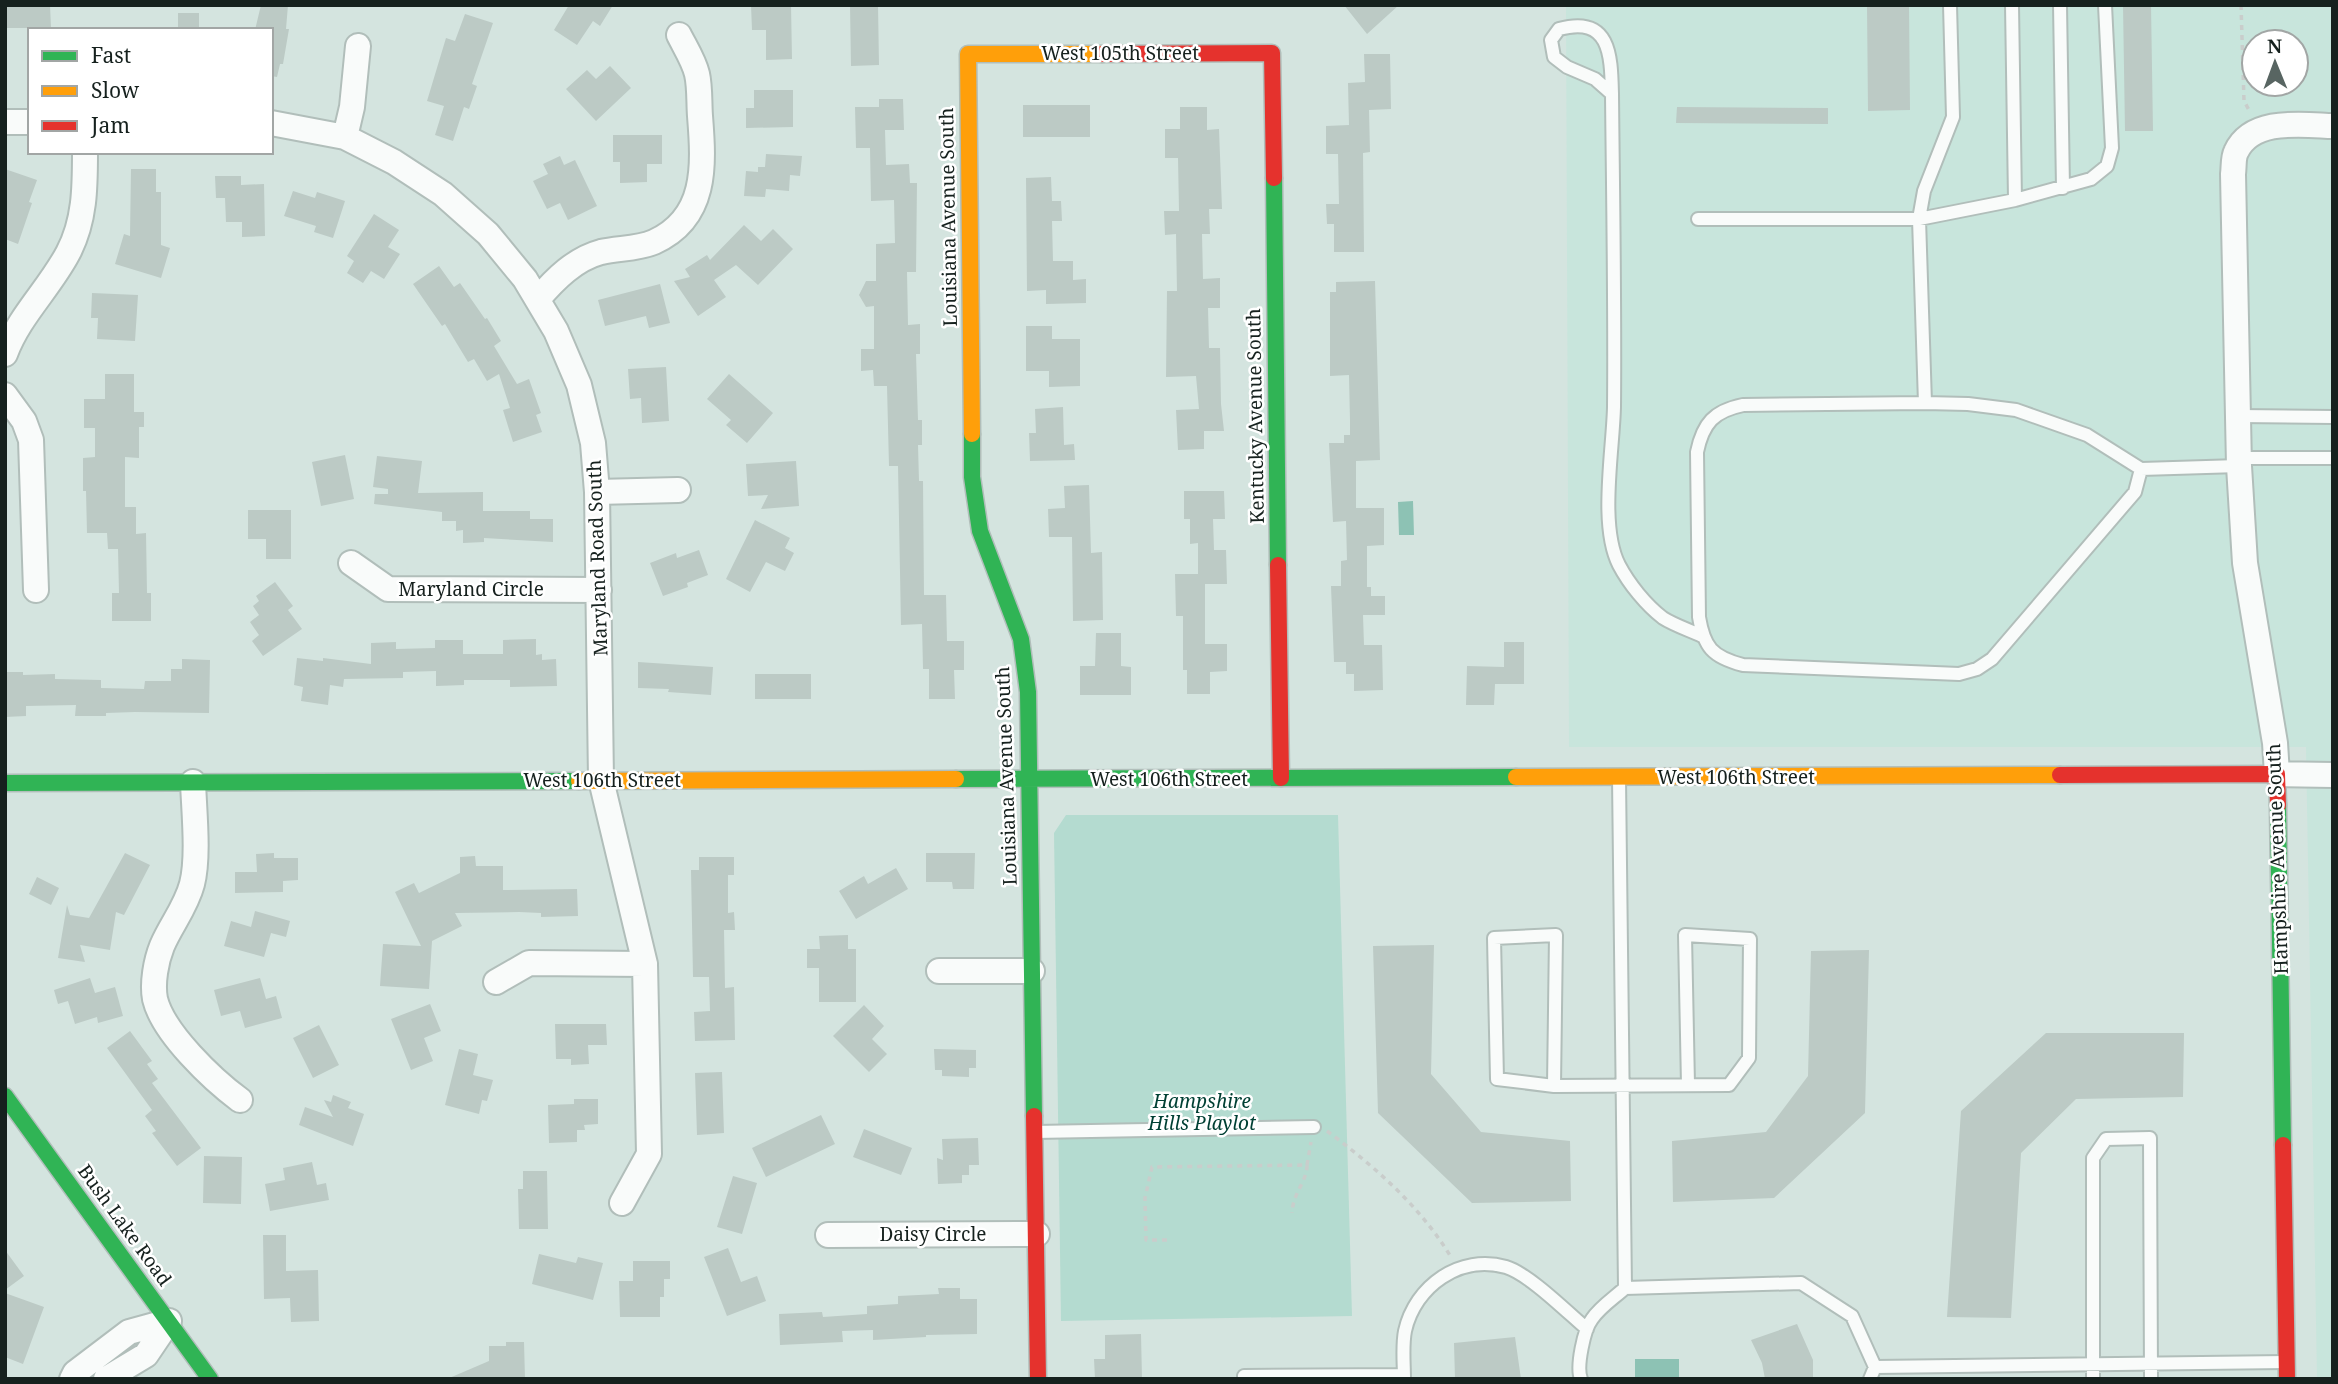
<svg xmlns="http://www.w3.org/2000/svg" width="2338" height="1384" viewBox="0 0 2338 1384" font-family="'Noto Serif',serif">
	<rect width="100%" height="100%" fill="#d4e4df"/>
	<!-- built -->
	<path fill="#c8e5dc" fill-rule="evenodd" d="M1566 5H2333V1379H2317L2306 747H1569ZM2254 42H2296V84H2254Z"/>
	<!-- green -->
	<path fill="#b4dbd0" d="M1066 815H1338L1352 1316 1061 1321 1054 833Z"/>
	<!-- water -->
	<path fill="#8dc2b4" d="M1413 501 1414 535H1399L1398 502Z
		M1679 1359V1379H1635V1359Z"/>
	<!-- building -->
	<path fill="#bccac5" d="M5 5H50L51 28H5Z
		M261 5H288L286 29H289L283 64H280L277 77 271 76V30H255Z
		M569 5H613L600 26 593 21 577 45 554 30Z
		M751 5H791L792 59 766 60V30H752Z
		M850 5H878L879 65 851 66Z
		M1344 5H1399L1367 34Z
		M1867 5H1909L1910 110 1868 111Z
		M2123 5H2151L2153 131H2125Z
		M178 13H199V30H178Z
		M465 14 493 23 472 84 477 86 469 109 464 107 453 141 435 135 444 106 427 101 446 38 455 41Z
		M1364 54H1390L1391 109 1369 110 1370 152 1363 153 1364 252H1334V224H1327L1326 204H1339L1338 154H1326V126L1349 125 1348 83 1365 82Z
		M610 66 631 88 596 121 566 89 587 70 596 79Z
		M754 90H793V127L746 128V108H754Z
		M879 99H903L904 130H885L886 165 909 164 910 183H917L916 272H907L908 325 920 324V354H916L918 420H922V445H918L919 481H923L924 595H946L947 641H964V670H954L955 699H929V669H923L922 624 901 625 898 466H889L887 386H874L873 370 861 371V349H874V306L866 307 859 295 866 281H876V244L895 243 894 200 871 201 870 148H856L855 107H879Z
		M1023 105H1090V137H1023Z
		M1180 107H1207V130L1219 129 1222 209H1209L1210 234H1202L1203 279 1220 278V308H1208L1209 348H1220L1221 404 1224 431H1204V449L1178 450 1176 410 1199 409 1196 376 1166 377 1167 291H1177L1176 234 1165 235 1164 211H1179L1178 158H1165V129H1180Z
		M1677 107 1828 108V124L1676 123Z
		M613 135H662V164H647V182L620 183V162H613Z
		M766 154 802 156 800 176 790 175 789 191 766 189 765 197 744 196 746 171 758 172V167H765Z
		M560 156 564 165 575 160 597 206 568 220 560 203 547 209 533 181 548 174 543 164Z
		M5 169 37 180 29 202 32 203 18 244 5 239Z
		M131 169H156V192H161V245L170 248 161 278 115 264 124 234 130 236Z
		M215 176H241V185L264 184 265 236 242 237V222H226L225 198H216Z
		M1051 177 1052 201H1061L1062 221H1052L1053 261H1073V280L1086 279V303L1046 304V290L1027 291 1026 178Z
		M293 191 315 198 317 192 345 201 333 238 314 232 316 226 284 216Z
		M374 214 399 230 388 247 400 254 384 279 371 271 363 283 347 273 354 261 347 256Z
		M744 225 761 241 773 229 793 249 758 285 736 265 714 280 726 297 698 316 674 281 690 277 685 269 707 255 710 260Z
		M439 266 454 287 460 283 485 319 487 318 501 341 494 346 517 384 529 379 541 413 536 415 542 432 513 442 503 410 510 408 499 374 487 381 474 359 468 362 445 324 442 326 413 284Z
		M1375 281 1380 460 1356 461V508H1384V545L1367 546V587H1371V596H1385V615H1363L1364 645H1382L1383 690 1354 691V674H1346V662H1334L1331 586H1341V561L1347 560 1346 521 1333 522 1329 443H1344V435H1350V421L1349 375 1330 376V292H1336V282Z
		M660 284 670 323 649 328 646 316 605 326 598 300Z
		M92 293 138 295 135 341 97 339 98 318H91Z
		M1026 326H1052V339H1080V386L1049 387V371H1026Z
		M666 367 669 421 642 423 641 398 630 399 628 369Z
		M105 374H134V412H144V427H139V458L125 457V507H136V534L146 533 147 593H151V621H112V593H119L118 549H108L107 533H87L86 491H83V458L95 457V428H84V399H105Z
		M729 374 773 413 747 443 726 425 731 420 707 399Z
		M1063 407 1064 445 1074 444 1075 460 1030 461 1029 433H1036L1035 409Z
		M345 455 354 499 321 506 312 462Z
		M377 456 422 461 418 493 483 492V511H530V519H553V542L484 538V542L463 543V530L456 531V521H442V512L374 504 375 494H388V489L373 487Z
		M796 461 799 506 761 509 768 495 748 496 746 464Z
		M1089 485 1091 553 1102 552 1103 620 1073 621 1072 537H1049L1048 509 1065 508 1064 486Z
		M1184 491H1224L1225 519H1213L1214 550H1226L1227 584H1205V644H1227V671L1210 672V694H1187V670H1183V616H1176L1175 574H1198V543L1190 544V519H1184Z
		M248 510H291V559H266V539H248Z
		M755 520 790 538 785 548 794 553 785 571 766 562 750 592 726 579Z
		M699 550 708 575 687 583 688 587 663 596 650 563 676 553 677 558Z
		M275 582 293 606 288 610 302 629 263 656 252 641 259 635 250 622 259 615 253 606 259 601 256 596Z
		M1096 633H1121V666L1131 667V695H1080V666H1095Z
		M536 639V655L542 654V660L556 659 557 686 510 687V680H464V685L436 686V671L403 672V678L344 679 343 687 330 685 328 705 301 701 303 687 294 685 297 658 323 661V658L371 664V643L396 642V649L435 648V640H463V654H503V640Z
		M1504 642H1524V684H1495L1494 705H1466L1467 666 1504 667Z
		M182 659 210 660 209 713 135 712 106 713V716H75L76 705 26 706V716L5 717V672H23V675L55 674V679L101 680V688L144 689 145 681H171V669H182Z
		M638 662 713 667 711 695 668 692 669 689 638 688Z
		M755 674H811V699H755Z
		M125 853 150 865 124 915 116 912 110 950 80 945 85 962 58 958 67 905 70 915 89 918Z
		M274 853V858H298V880L283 881V892L235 893V872H257L256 854Z
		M926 853H975L974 889H953L952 882H926Z
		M475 856 476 866H503V890L577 889 578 916 541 917V913L519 912 455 913 462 926 432 941 429 989 380 986 383 944 421 946 395 892 414 883 419 893 460 873V857Z
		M699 857H734V875H728V913L734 912 735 930H724L725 988 734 987 735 1040 695 1041 694 1012 710 1011 709 977H693L691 870H699Z
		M896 868 908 889 856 919 839 891 864 876 868 884Z
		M37 877 59 888 51 905 29 894Z
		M255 911 290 921 286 937 271 933 264 957 224 946 231 921 251 927Z
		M848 935V949H856V1002H819V968H807V949H820L819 936Z
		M1434 945 1431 1074 1481 1132 1570 1141 1571 1201 1472 1203 1378 1113 1373 946Z
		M1869 950 1865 1113 1774 1198 1673 1202 1672 1141 1766 1132 1808 1076 1811 951Z
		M90 978 95 993 115 987 123 1016 98 1023 97 1017 75 1024 68 1001 58 1004 54 990Z
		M260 978 266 999 276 996 282 1018 245 1028 240 1011 221 1016 214 990Z
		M430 1004 441 1031 424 1038 433 1061 411 1070 391 1019Z
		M864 1005 884 1026 872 1039 887 1054 869 1072 833 1036Z
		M555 1024H606L607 1045H588L589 1064 571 1065V1059H556Z
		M319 1025 339 1065 313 1078 293 1038Z
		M130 1031 152 1061 147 1064 158 1079 152 1083 201 1148 177 1166 152 1133 156 1131 145 1116 152 1110 107 1048Z
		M2046 1033H2184L2183 1097 2076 1099 2021 1153 2011 1318 1947 1317 1961 1111Z
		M459 1049 478 1054 473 1075 493 1080 487 1101 482 1100 479 1114 445 1105Z
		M934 1049 976 1050V1068H969V1077L942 1076V1070H935Z
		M722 1072 724 1133 697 1135 695 1073Z
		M333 1095 351 1102 348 1108 364 1114 353 1146 299 1125 305 1107 333 1117 324 1100 331 1102Z
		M574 1099H598V1124L584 1125 585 1130H577V1142L549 1143 548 1105 574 1104Z
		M821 1115 835 1144 766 1177 752 1148Z
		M864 1129 912 1148 901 1175 853 1157Z
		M978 1138 979 1165H969V1175H962V1183L938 1184 937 1158 943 1160 942 1139Z
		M204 1156 242 1157 241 1204 203 1203Z
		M312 1162 317 1185 326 1183 329 1200 270 1211 265 1184 285 1180 283 1168Z
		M523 1171H547L548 1229H519L518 1189H523Z
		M733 1176 757 1183 742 1234 717 1227Z
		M263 1235H286V1271L318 1270 319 1321 291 1322 290 1298 264 1299Z
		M728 1248 741 1282 757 1276 766 1301 727 1316 704 1257Z
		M5 1250 24 1276 5 1290Z
		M539 1254 576 1263 578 1257 603 1263 593 1300 532 1284Z
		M633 1261H670V1279H664V1297H660V1317H620L619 1281H633Z
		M938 1288H960V1299H977V1334L926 1335V1337L873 1340V1330L842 1331 843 1342 780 1345 779 1314 822 1312 823 1317 867 1314V1306L898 1304V1296L939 1294Z
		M5 1293 44 1307 23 1364 5 1357Z
		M1797 1324 1813 1360V1379H1765L1762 1363 1751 1340Z
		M1141 1334 1142 1379H1095L1094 1359H1105V1335Z
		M1515 1337 1521 1379H1455L1454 1343Z
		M506 1342H524L525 1379H447L489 1361V1346H506Z"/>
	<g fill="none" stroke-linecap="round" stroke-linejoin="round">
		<!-- lane casing -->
		<g stroke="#b1beba" stroke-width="16">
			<path id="lane" d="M2012 5 2015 200
				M2060 5 2063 188
				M1612 94 1595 79 1567 67 1554 57 1551 40 1559 29C1611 15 1611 56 1612 94 1613 198 1615 303 1614 407 1613 451 1599 526 1619 565 1629 584 1646 605 1663 618 1674 625 1689 630 1702 636
				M1698 219H1919L2015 200 2091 179 2107 166 2112 148 2105 5
				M1925 403 1919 219 1924 191 1953 117 1950 5
				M2238 416 2333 417
				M2239 458H2333
				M2141 469 2135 492 1992 659 1977 669 1959 674 1743 665C1712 657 1704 647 1699 617L1697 452C1703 423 1714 411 1743 405L1925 403 1968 404 2016 410 2087 435 2141 469 2239 466
				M1554 1086 1556 935 1494 938 1497 1079 1554 1086 1729 1085 1749 1058 1750 939 1685 935 1688 1085
				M1035 1132 1314 1127
				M1625 1288 1801 1283 1852 1316 1875 1367 1870 1379
				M1875 1367 2286 1362
				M1245 1379 1244 1376 1404 1375
				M1404 1379C1404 1363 1402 1346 1405 1331 1415 1286 1460 1254 1506 1267 1529 1274 1567 1312 1587 1329
				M1581 1379C1576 1367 1584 1329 1592 1319 1600 1307 1614 1298 1625 1288L1619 778
				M2093 1379V1158L2106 1139 2150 1138 2151 1379"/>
		</g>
		<!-- street casing -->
		<g stroke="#b1beba" stroke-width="28">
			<path id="street" d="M5 122H30
				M271 123 345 137 394 162 443 194 488 234 525 279 556 331 579 385 593 443 597 492 601 780 645 964 649 1154 622 1203
				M2333 126C2303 125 2252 117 2236 152 2233 158 2234 167 2233 174L2239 466 2245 563 2275 743 2277 774 2333 775
				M345 137 352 107 358 46
				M538 299C555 279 575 259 601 252 618 248 638 249 654 242 707 218 704 166 700 116 699 103 700 87 697 74 694 61 685 47 679 35
				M5 354C19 316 49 289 68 253 85 221 85 187 85 152
				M5 395 24 421 31 440 36 590
				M597 492 678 490
				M351 563 388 589 599 590
				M193 782C194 811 199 857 192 884 186 907 171 925 162 946 156 961 152 983 155 999 163 1033 213 1080 240 1100
				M939 971H1032
				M496 982 529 963 645 964
				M828 1235 1037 1234
				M72 1379 75 1373 129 1332 169 1321
				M106 1379 146 1355 169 1321"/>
		</g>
		<!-- fast casing -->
		<g stroke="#b1beba" stroke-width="19">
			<path id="fast" d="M1274 178 1278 565
				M972 434V477L980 531 1021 639 1028 692 1034 1116
				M956 779 1516 777
				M5 783 579 781
				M2278 805 2283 1145
				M5 1096 210 1379"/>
		</g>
		<!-- slow casing -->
		<g stroke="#b1beba" stroke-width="19">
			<path id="slow" d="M972 434 968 54H1102
				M1516 777 2060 775
				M579 781 956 779"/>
		</g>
		<!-- jam casing -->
		<g stroke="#b1beba" stroke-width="19">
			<path id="jam" d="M1102 54 1272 53 1274 178
				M1278 565 1281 778
				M2060 775 2277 774 2278 805
				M1034 1116 1038 1379
				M2283 1145 2287 1379"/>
		</g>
		<!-- path -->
		<path stroke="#c9cdcb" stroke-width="3.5" stroke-dasharray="5 5" stroke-linecap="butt" d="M2241 5 2244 101 2249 110
			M1327 1131C1374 1166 1420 1206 1451 1257
			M1307 1165 1311 1142
			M1167 1240H1146L1145 1198 1152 1167 1307 1165C1307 1182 1293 1192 1292 1213"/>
		<!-- lane -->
		<use href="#lane" stroke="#f9fbfa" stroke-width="12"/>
		<!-- street -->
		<use href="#street" stroke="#f9fbfa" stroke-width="24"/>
		<!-- fast -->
		<use href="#fast" stroke="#30b455" stroke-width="16"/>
		<!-- slow -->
		<use href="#slow" stroke="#ff9f0a" stroke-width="16"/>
		<!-- jam -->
		<use href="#jam" stroke="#e5322d" stroke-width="16"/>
	</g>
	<g text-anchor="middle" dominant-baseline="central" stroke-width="5" stroke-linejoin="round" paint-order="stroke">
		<!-- street labels -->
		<g font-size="19" fill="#16211e" stroke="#fff">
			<text x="1120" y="53">West 105th Street</text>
			<text transform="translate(948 217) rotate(-91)">Louisiana Avenue South</text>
			<text transform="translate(1255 416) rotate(-91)">Kentucky Avenue South</text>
			<text transform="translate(597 558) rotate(-92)">Maryland Road South</text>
			<text x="471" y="589">Maryland Circle</text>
			<text transform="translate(1006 776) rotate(-92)">Louisiana Avenue South</text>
			<text x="1736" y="777">West 106th Street</text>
			<text x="1169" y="779">West 106th Street</text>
			<text x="602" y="780">West 106th Street</text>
			<text transform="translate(2277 859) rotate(-92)">Hampshire Avenue South</text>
			<text transform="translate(125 1225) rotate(54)">Bush Lake Road</text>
			<text x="933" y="1234">Daisy Circle</text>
		</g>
		<!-- park labels -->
		<g font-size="19" font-style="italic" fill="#004034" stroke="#fff">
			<text x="1202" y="1101">Hampshire<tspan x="1202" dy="22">Hills Playlot</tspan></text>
		</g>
	</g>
	<!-- border -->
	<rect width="2338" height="1384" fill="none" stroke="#16211e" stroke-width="14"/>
	<!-- legend -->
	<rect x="28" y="28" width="245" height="126" fill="#ffffff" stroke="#a2a6a5" stroke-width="2"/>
	<rect x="42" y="51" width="35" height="10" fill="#30b455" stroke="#a2a6a5" stroke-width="2"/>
	<text x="91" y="63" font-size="21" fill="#16211e">Fast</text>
	<rect x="42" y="86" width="35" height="10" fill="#ff9f0a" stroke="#a2a6a5" stroke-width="2"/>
	<text x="91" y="98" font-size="21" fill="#16211e">Slow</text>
	<rect x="42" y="121" width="35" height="10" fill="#e5322d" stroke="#a2a6a5" stroke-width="2"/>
	<text x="91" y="133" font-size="21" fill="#16211e">Jam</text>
	<!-- north arrow -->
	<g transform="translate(2275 63) rotate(359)"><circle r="33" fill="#ffffff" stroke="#a2a6a5" stroke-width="2"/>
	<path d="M0-5L12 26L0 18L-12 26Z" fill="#586562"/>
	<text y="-10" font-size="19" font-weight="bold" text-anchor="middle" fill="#16211e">N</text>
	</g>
</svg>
